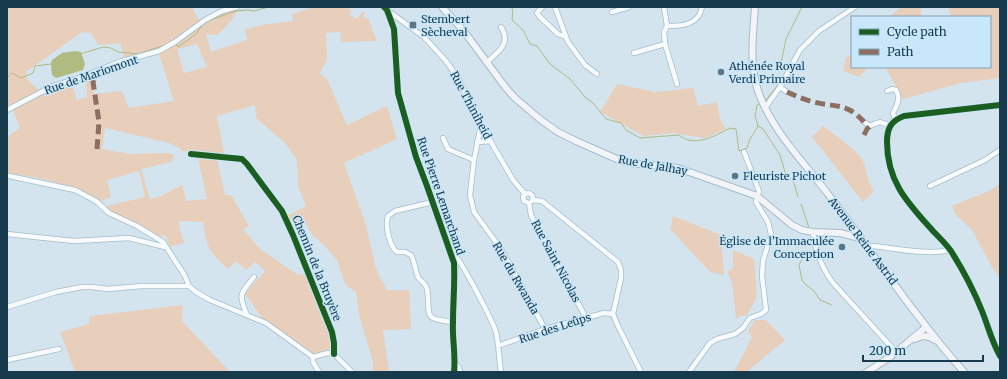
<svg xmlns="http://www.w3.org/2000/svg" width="1007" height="379" viewBox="0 0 1007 379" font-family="Merriweather,serif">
	<rect width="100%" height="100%" fill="#d3e4ef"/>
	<!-- green -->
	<path fill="#e8cfbc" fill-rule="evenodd" d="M7 7H192L197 17 200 20 223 11 238 9C233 20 226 27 217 35L206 34 211 52 247 40 245 29 267 24 293 21 292 14 314 7H346L352 11 350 15 357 19 362 12H365L363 18H368L377 41 341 42 340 32 326 33 327 59 320 73 328 81 347 125 387 106 397 139 344 163 366 225 376 269 387 290H409L411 329 383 330 389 371 395 370V372H369L373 370V362L359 315 356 292 348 287 344 281 337 260 319 240 313 236 305 222 293 228 287 216 306 206 298 186 297 160 285 143 256 118 255 105 217 116 224 154 181 151V149L169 143 105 128 102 149 129 154 168 153 174 155 172 162 141 169 150 199 161 196 182 185 186 201 207 199 198 158 217 159 225 195H231L249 226 243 229 259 248 298 275 307 273 331 332 333 350 313 355 263 319 245 294 265 271 255 262 246 270 236 261 228 269C210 253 206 247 203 222L179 221 180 230 184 243 170 247 166 236 163 235 160 239 109 211 106 208 107 206 145 197 139 171 107 180 111 197 99 202C74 184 37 177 7 173V137L20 128 13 110 53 88 71 82 77 100 87 97 86 77 92 75 94 94 122 91 129 108 174 101 157 48 141 56 125 59 120 43 98 45 91 33 82 32 26 72 27 79 40 91 7 107ZM197 44 207 67 184 73 177 49Z
		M898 7H926L920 9 922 17H889L899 9Z
		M948 7H1000V78L961 83 900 100 899 91 885 67H990V17H951Z
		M852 55V67H869L859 77 843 71 846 58Z
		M617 84 655 92 693 88 698 106 717 102 720 119 726 129 705 138 673 133 644 136 600 112Z
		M823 126C834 135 855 148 862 159 868 169 866 182 874 191L863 202 812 137Z
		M1000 184V278L993 269 972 230 955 214 952 206 989 191Z
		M673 216 721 235 724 275 710 272 670 229Z
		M733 250 754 259 757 297 747 315 740 316 736 319 732 283 727 271 733 269Z
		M183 305 182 321 230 372H75L60 332 89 324 90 316Z
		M755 320H766L785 340 747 372H734L752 337 748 331Z"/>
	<!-- water -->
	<path fill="#afbb80" d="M75 51 81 52 85 64 83 70 56 78 52 75 51 64 52 60 62 53Z"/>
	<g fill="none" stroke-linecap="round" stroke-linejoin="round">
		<!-- stream -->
		<path stroke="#afbb80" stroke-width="1" d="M511 7 513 10 512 20 523 30 530 44 537 46 550 64 570 79 585 97 593 103 606 119 621 123 626 130 640 138 679 135C694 148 715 136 730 128L736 129 739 151 747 148 750 139 758 126
			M176 44 178 47 196 34 203 24 213 19 236 11 248 10 254 11 269 7
			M80 54 103 47 111 48 118 52 138 54 165 45
			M781 63 786 39 802 7
			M7 78 12 73 21 78 33 73 35 66 51 64
			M765 101 778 85 779 79
			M759 104 757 105 755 115 758 126 763 129 780 155 785 172 794 183 798 197
			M801 204 809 228
			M804 256 799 265 802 280 805 284 814 291 820 300 832 305"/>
		<!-- street casing -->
		<g stroke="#a4bcca" stroke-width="6">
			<path id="street" d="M384 7 387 10 394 29 398 93 416 157 427 186 454 263C455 283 453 302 453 322 452 339 456 355 454 372
				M542 7 537 13 539 16 558 34 566 37
				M555 7 568 42 585 65 597 74
				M664 7 667 26C682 26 699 25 702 7
				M387 10 424 37 446 61 458 78 481 125 513 180 525 194 523 197 524 201 529 203
				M612 12 629 7
				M667 26 664 32 665 44 677 84
				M634 53 665 44
				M487 62C500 51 511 43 501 27
				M780 87 787 92
				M887 91 892 89 896 90C901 98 897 105 893 113L895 120
				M1000 105 904 116C891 121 887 128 887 142 887 182 908 203 933 231 939 237 946 244 951 251 963 270 974 291 982 311 988 326 992 342 1000 356
				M765 108 780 87 800 50 819 31 855 7
				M7 110 53 86 77 79 119 62 159 51 175 42 205 20 222 11 237 7
				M864 122 870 126C880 121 880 121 890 126
				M443 138 448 149 474 160 470 195 474 212 501 249 545 329
				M477 142 491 141
				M191 154 242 159 247 164 282 211 293 235 332 332 334 343V354
				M474 160 481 125
				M9 176 75 190 96 201 109 213 137 226 163 242 185 276 189 286
				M930 186 985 160 1000 150
				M525 194 529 193 532 195 533 198 532 201
				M533 200 542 201 618 262 621 270V278L613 314 618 326 641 372
				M433 202 395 211 388 216C385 225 389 246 397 252H405L411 255C415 262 415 270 418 277 421 282 426 283 427 289 432 314 419 319 453 322
				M529 203 531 215 586 318
				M813 232C815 252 822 268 833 283L896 352
				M7 234 74 241 129 238 165 247
				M449 248C458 253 492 320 496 332 499 345 499 359 501 372
				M868 248 873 246C898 249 926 255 951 250
				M189 286 196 292 210 300 266 323 313 357 328 353 334 354 352 372
				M7 307 56 292 82 287H92L108 289 142 286H189
				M247 315C238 294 240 294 254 277
				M498 346 545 329 586 318 604 313 613 314
				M313 357V362L319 372
				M7 360 59 349
				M455 362 458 366 460 372
				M689 372 710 343 717 339 735 334 743 328 750 318 761 314 766 310 762 276 763 261 771 234 768 222 756 202 759 191 744 152"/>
		</g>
		<!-- secondary casing -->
		<g stroke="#a4bcca" stroke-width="8">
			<path id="secondary" d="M442 7 463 30 506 88 515 98 541 120 558 132 576 141 619 160 631 163 678 168 757 196 792 225 802 230 813 232 840 233 860 238
				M755 7C753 35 749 64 758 91 772 131 803 161 828 194 873 253 914 316 964 372
				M915 339C922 335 928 335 935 340
				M867 372 890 357 926 327"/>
		</g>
		<!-- street -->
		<use href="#street" stroke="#f8fbfd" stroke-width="4.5"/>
		<!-- secondary -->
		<use href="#secondary" stroke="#f2f4f8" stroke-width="6"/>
		<!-- quiet -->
		<path stroke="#8d6e63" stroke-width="5" stroke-dasharray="10 5" stroke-linecap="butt" d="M94 80 93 82 99 122 97 149
			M787 92C796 96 805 100 814 102 837 108 846 102 864 122
			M864 135 867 129 870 126"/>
		<!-- cycleway casing -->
		<g stroke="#c8e7fa" stroke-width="8">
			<path id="cycleway" d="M384 7 387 10 394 29 398 93 416 157 427 186 454 263C455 283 453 302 453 322 452 339 456 355 454 372
				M1000 105 904 116C891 121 887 128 887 142 887 182 908 203 933 231 939 237 946 244 951 251 963 270 974 291 982 311 988 326 992 342 1000 356
				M191 154 242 159 247 164 282 211 293 235 332 332 334 343V354"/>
		</g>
		<!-- cycleway -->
		<use href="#cycleway" stroke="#1b5e20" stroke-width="6"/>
	</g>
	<!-- markers -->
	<g fill="#597686" stroke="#c8e7fa" stroke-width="1.5">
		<rect x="409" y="21" width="8" height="8" rx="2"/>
		<circle cx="721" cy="72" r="4"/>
		<circle cx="735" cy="176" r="4"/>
		<circle cx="842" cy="247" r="4"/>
	</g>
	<g text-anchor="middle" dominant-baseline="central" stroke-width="3" stroke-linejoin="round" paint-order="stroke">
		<!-- poi labels -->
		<g font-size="11" fill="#183a4d" stroke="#c8e7fa" text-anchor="start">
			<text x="421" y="19">Stembert<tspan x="421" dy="13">Sècheval</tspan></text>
			<text x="729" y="66">Athénée Royal<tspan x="729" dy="13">Verdi Primaire</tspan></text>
			<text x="743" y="176">Fleuriste Pichot</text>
			<text x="834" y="241" text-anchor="end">Église de l’Immaculée<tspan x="834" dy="13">Conception</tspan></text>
		</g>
		<!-- street labels -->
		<g font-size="11" fill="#183a4d" stroke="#c8e7fa">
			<text transform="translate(91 75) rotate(-19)">Rue de Mariomont</text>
			<text transform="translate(471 105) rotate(62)">Rue Thiniheid</text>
			<text transform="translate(653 165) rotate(10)">Rue de Jalhay</text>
			<text transform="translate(441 196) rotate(71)">Rue Pierre Lemarchand</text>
			<text transform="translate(863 241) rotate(53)">Avenue Reine Astrid</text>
			<text transform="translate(556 261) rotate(62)">Rue Saint Nicolas</text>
			<text transform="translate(317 268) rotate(68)">Chemin de la Bruyère</text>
			<text transform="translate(516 278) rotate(60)">Rue du Rwanda</text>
			<text transform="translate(555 328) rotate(-18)">Rue des Leûps</text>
		</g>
	</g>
	<!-- border -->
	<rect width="1007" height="379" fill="none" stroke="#183a4d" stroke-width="16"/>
	<!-- legend -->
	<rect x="851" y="16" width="140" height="52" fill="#c8e7fa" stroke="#82a2b5"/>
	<rect x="859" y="29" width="20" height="6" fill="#1b5e20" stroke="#82a2b5"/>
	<text x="887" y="36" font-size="12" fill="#183a4d">Cycle path</text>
	<rect x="859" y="49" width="20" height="6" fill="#8d6e63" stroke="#82a2b5"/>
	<text x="887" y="56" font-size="12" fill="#183a4d">Path</text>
	<!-- scale -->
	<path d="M863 355v6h120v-6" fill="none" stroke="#183a4d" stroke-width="2"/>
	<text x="869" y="355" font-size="12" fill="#183a4d" stroke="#c8e7fa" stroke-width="3" paint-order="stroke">200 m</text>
</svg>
